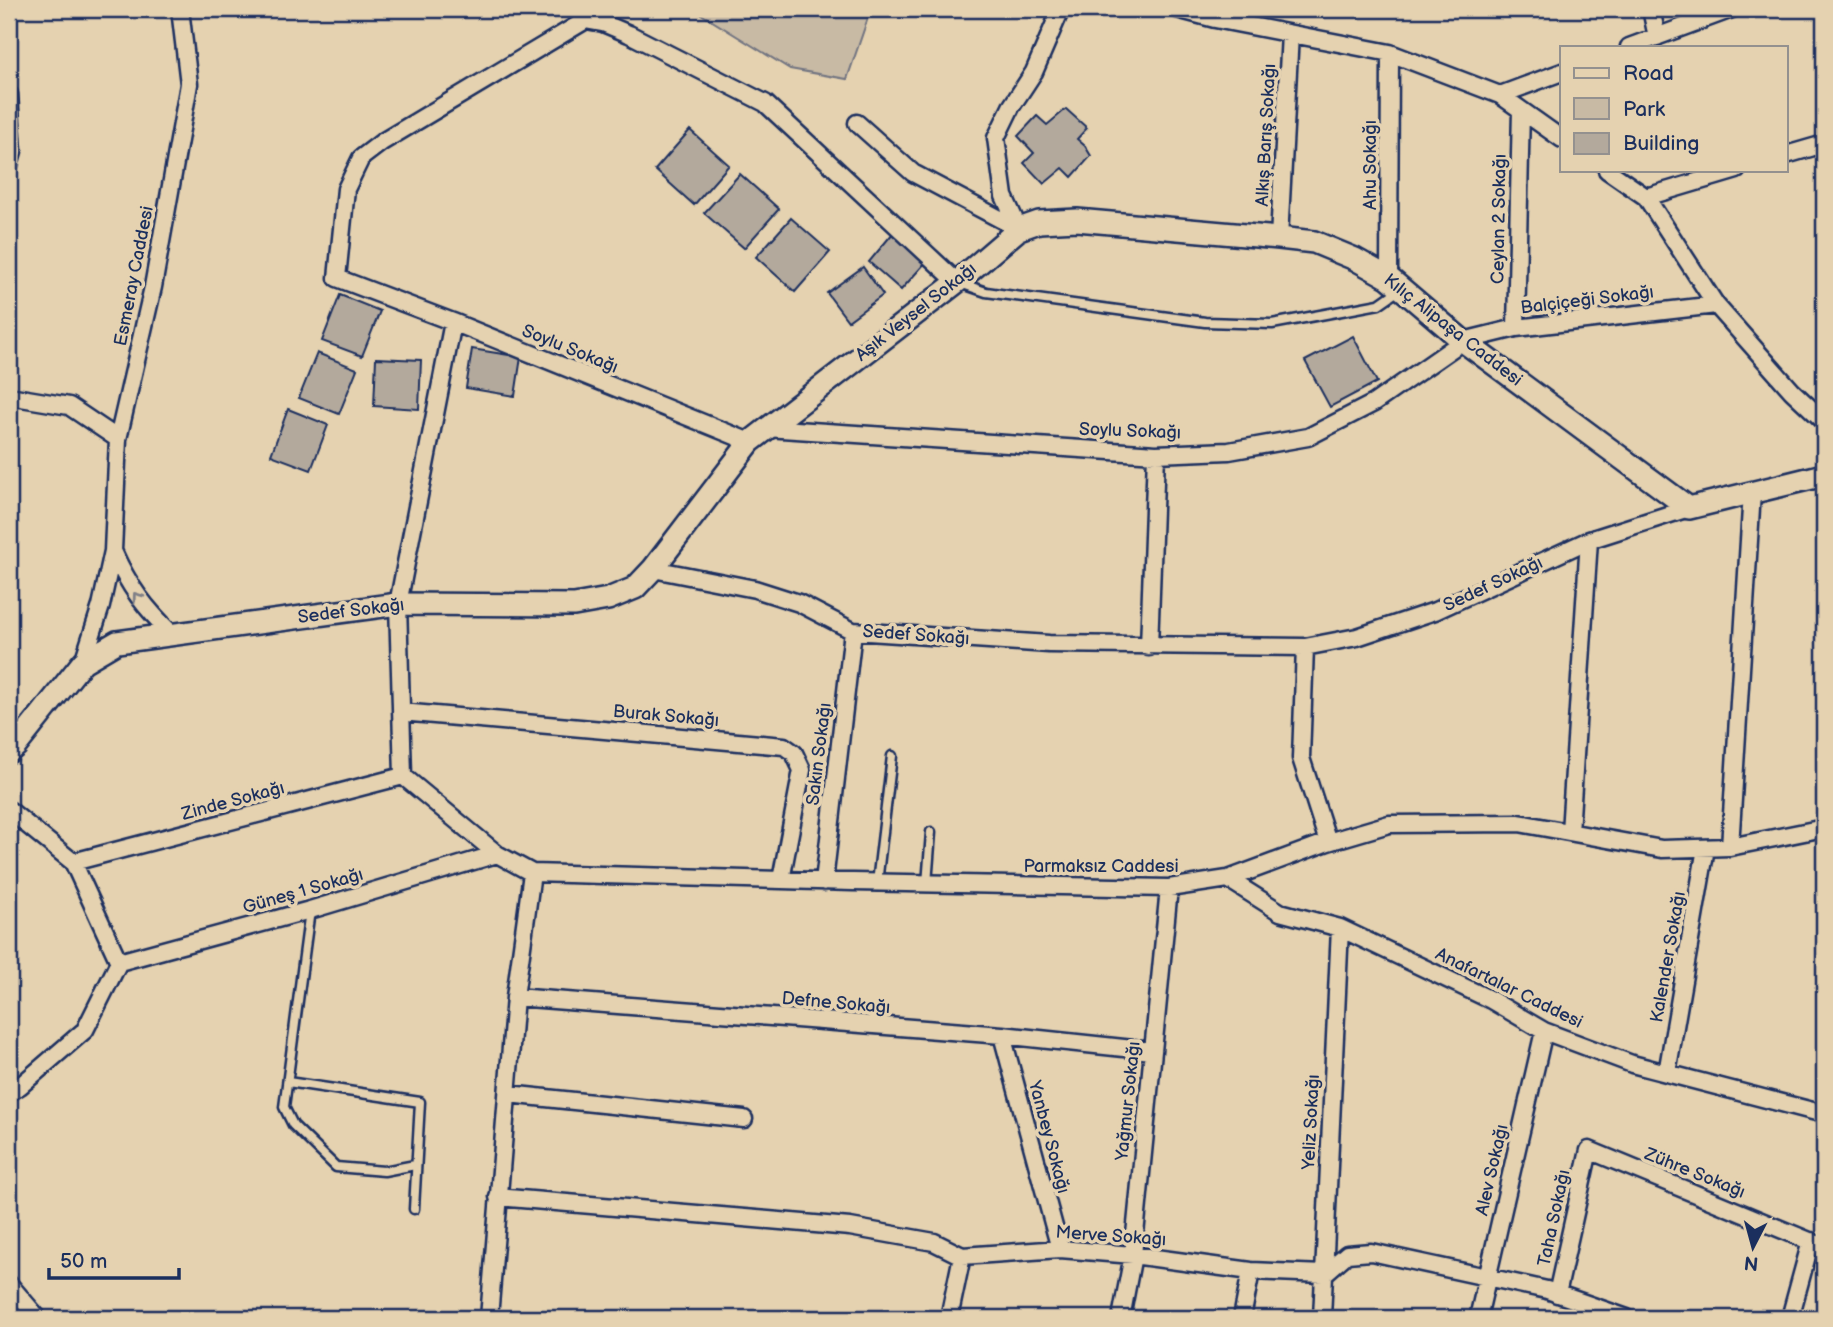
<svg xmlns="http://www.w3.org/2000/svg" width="1833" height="1327" viewBox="0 0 1833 1327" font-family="'Balsamiq Sans',sans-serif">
	<rect width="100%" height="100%" fill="#e5d2b0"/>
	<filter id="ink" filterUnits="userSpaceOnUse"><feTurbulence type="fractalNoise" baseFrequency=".0143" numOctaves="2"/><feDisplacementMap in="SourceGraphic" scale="14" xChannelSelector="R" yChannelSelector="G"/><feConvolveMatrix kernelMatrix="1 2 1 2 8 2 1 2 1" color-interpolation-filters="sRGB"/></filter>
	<g filter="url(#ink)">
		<!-- green -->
		<path fill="#c8baa4" stroke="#727481" stroke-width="2" d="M693 9H871L847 79 790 69Z"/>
		<!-- building -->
		<path fill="#b3a99c" stroke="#1b2f5e" stroke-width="2" d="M1066 109 1087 128 1077 139 1085 146 1091 156 1072 177 1063 168 1044 184 1024 163 1034 153 1018 136 1037 116 1047 125Z
			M690 130 729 165 694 205 655 170Z
			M740 174 779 209 744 248 704 213Z
			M791 218 830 252 795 292 756 257Z
			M893 233 926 262 901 290 869 262Z
			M863 267 883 295 848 321 827 293Z
			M340 295 380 311 362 356 322 341Z
			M1353 336 1377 382 1330 407 1305 361Z
			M472 349 521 357 515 396 466 388Z
			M317 353 357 369 339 414 299 398Z
			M376 358 421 360 419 409 374 406Z
			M288 409 328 425 311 470 271 455Z"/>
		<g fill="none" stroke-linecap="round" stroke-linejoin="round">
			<!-- service casing -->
			<g stroke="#1b2f5e" stroke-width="13">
				<path id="service" d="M960 283 986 292 1205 322 1272 324 1379 304 1399 290
					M877 883 892 756
					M927 884 931 832
					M310 910 284 1107 293 1125 336 1167 384 1171 415 1165
					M288 1082 420 1102 414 1209"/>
			</g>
			<!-- minor casing -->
			<g stroke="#1b2f5e" stroke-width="21">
				<path id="minor" d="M1177 9 1215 19 1390 53 1500 95 1562 139
					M1651 9 1657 37
					M1629 47 1732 9
					M9 94 13 151 9 165
					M1500 95 1562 72
					M857 123 913 173 1019 229
					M1786 155 1824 144
					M1607 170 1646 197 1716 305 1792 391 1824 421
					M1646 197 1737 170
					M1019 229 1004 196 996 138 1011 107 1034 72 1061 9
					M1279 238 1290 34
					M1389 278 1390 53
					M957 282 765 103 629 34 603 23 586 20 382 142 361 158 346 189 337 278 453 322 398 604 403 776 497 854 532 873 853 882 1169 888 1228 879 1328 842 1389 824 1519 823 1662 849 1730 847 1824 828
					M453 322 750 442
					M1516 328 1521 110
					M9 396 69 406 118 439
					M766 428 1156 454 1229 451 1308 437 1374 403 1463 341 1516 328 1716 305
					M113 551C129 587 145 608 173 635
					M653 569 755 589 799 603 853 631 1049 644 1305 647 1357 637 1435 611 1589 540 1689 508
					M1149 647 1156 454
					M1305 647 1301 758 1328 842
					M83 662 101 606 113 551 118 439 153 287 189 84 180 9
					M401 712 784 746 794 753 802 770 781 880
					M9 810 73 862 119 962
					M1570 832 1589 540
					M1730 847 1752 492
					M73 862 403 776
					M1228 879 1280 912 1340 928 1491 1000 1544 1031 1632 1064 1824 1114
					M824 882 853 631
					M119 962 310 910 497 854
					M515 997 1002 1035 1152 1051
					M1002 1035 1060 1249
					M1667 1073 1706 848
					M9 1093 20 1086 85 1030 119 962
					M508 1094 744 1119
					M498 1197 850 1227 934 1242 962 1256 1060 1249 1133 1255 1251 1271 1324 1274 1347 1254 1371 1252 1547 1290 1627 1318
					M9 1284 38 1318
					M1557 1294 1589 1150 1824 1247
					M489 1318 515 997 532 873
					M949 1318 962 1256
					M1121 1318 1133 1255 1169 888
					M1242 1318 1251 1271
					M1322 1318 1340 928
					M1478 1318 1544 1031
					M1790 1318 1811 1241"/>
			</g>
			<!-- tertiary casing -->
			<g stroke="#1b2f5e" stroke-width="26">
				<path id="tertiary" d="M9 752 16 746 83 662 117 642 398 604 574 605 608 599 635 588 653 569 750 442 957 282 1019 229 1039 222 1077 220 1279 238 1314 242 1355 259 1389 278 1463 341 1689 508 1824 475"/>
			</g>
			<!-- path -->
			<path stroke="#1b2f5e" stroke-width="3.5" stroke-dasharray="7 5" stroke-linecap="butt" d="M9 425 17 412"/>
			<!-- service -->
			<use href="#service" stroke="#e5d2b0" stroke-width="8"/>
			<!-- minor -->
			<use href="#minor" stroke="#e5d2b0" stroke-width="16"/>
			<!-- tertiary -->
			<use href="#tertiary" stroke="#e5d2b0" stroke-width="21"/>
		</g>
		<!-- one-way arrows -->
		<defs><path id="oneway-chevron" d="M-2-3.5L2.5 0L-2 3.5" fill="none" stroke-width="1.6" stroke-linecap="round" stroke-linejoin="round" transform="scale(1.75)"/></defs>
		<use stroke="#808087" href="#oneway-chevron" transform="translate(137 597) rotate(-126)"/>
	</g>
	<g text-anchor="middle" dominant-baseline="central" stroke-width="7" stroke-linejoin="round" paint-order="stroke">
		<!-- street labels -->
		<g font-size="18" fill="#1b2f5e" stroke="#e5d2b0">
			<text transform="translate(1266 135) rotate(-87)">Alkış Barış Sokağı</text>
			<text transform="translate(1370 165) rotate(-90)">Ahu Sokağı</text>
			<text transform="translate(1499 219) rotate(-89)">Ceylan 2 Sokağı</text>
			<text transform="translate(134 276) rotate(-79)">Esmeray Caddesi</text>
			<text transform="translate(1587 300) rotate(-7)">Balçiçeği Sokağı</text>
			<text transform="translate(916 312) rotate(-38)">Aşık Veysel Sokağı</text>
			<text transform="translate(1453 330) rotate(38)">Kılıç Alipaşa Caddesi</text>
			<text transform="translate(570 349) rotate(22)">Soylu Sokağı</text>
			<text transform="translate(1130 431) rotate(2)">Soylu Sokağı</text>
			<text transform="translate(1493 584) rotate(-25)">Sedef Sokağı</text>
			<text transform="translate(351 611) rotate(-7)">Sedef Sokağı</text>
			<text transform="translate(916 635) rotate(4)">Sedef Sokağı</text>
			<text transform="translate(666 716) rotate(5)">Burak Sokağı</text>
			<text transform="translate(819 754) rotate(-83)">Sakın Sokağı</text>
			<text transform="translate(233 801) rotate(-15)">Zinde Sokağı</text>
			<text x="1101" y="866">Parmaksız Caddesi</text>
			<text transform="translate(303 891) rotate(-16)">Güneş 1 Sokağı</text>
			<text transform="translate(1668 957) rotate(-80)">Kalender Sokağı</text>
			<text transform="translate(1509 988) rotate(26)">Anafartalar Caddesi</text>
			<text transform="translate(836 1003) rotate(5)">Defne Sokağı</text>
			<text transform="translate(1128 1101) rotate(-84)">Yağmur Sokağı</text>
			<text transform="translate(1311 1122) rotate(-87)">Yeliz Sokağı</text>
			<text transform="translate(1049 1137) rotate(75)">Yanbey Sokağı</text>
			<text transform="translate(1492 1170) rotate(-77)">Alev Sokağı</text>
			<text transform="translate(1695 1173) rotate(22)">Zühre Sokağı</text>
			<text transform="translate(1554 1218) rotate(-78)">Taha Sokağı</text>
			<text transform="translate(1111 1236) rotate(4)">Merve Sokağı</text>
		</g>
	</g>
	<!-- margin -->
	<rect width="1833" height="1327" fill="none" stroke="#e5d2b0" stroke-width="35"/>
	<rect x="18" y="18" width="1798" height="1292" fill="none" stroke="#1b2f5e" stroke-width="2.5" filter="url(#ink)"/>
	<!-- legend -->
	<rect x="1560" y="46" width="228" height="126" fill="#e5d2b0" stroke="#94918f" stroke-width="2"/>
	<rect x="1574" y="68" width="35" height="10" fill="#e5d2b0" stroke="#94918f" stroke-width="2"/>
	<text x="1623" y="80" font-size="21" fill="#1b2f5e">Road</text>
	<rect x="1574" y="98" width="35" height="21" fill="#c8baa4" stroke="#94918f" stroke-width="2"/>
	<text x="1623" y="116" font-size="21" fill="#1b2f5e">Park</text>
	<rect x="1574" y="133" width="35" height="21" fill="#b3a99c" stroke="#94918f" stroke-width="2"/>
	<text x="1623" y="150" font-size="21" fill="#1b2f5e">Building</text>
	<!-- north arrow -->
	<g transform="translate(1753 1247) rotate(186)" stroke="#e5d2b0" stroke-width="5" paint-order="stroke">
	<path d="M0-5L12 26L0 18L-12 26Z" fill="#1b2f5e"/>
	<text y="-10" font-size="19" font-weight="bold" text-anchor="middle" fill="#1b2f5e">N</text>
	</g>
	<!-- scale -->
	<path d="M49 1268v10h130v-10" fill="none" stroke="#1b2f5e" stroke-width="3.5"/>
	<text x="60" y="1268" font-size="21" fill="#1b2f5e" stroke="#e5d2b0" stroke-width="5" paint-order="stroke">50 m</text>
</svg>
